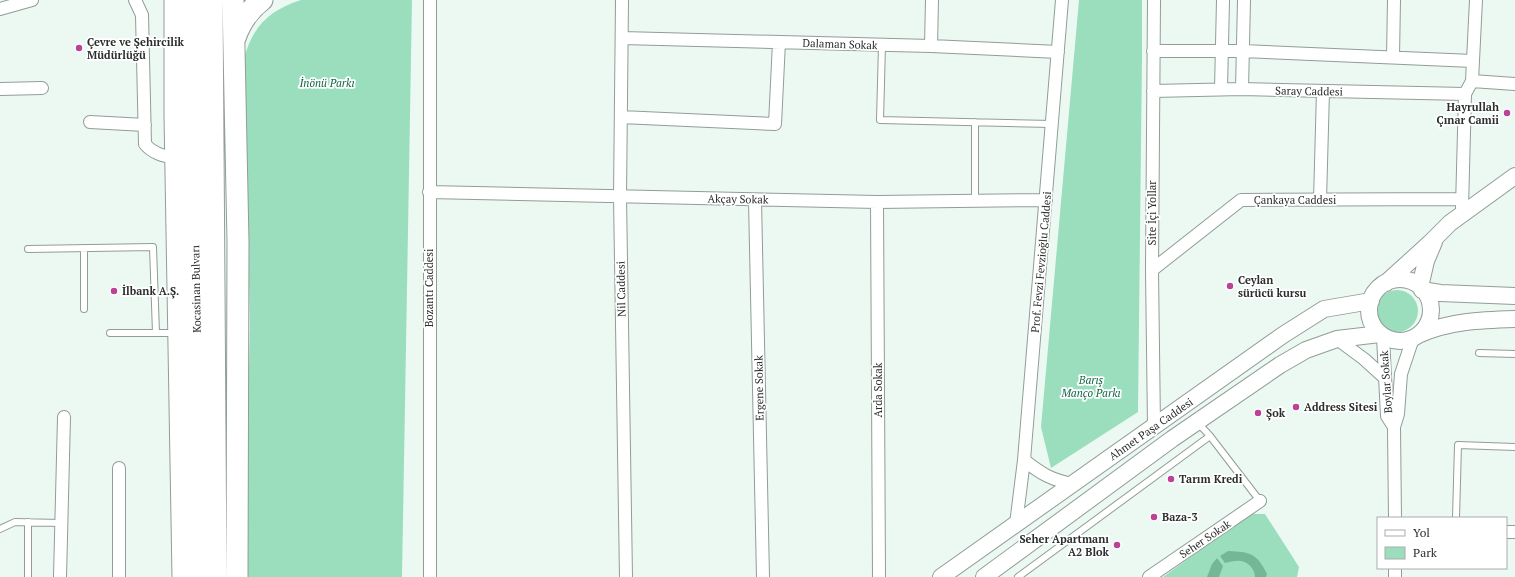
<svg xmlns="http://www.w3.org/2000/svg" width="1515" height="577" viewBox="0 0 1515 577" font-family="'PT Serif',serif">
	<rect width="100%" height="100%" fill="#ecf9f2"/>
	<!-- green -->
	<path fill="#9adebd" d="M301 0H412L402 577H244L250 327 244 59C252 27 269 10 301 0Z
		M1079 0H1142V56L1138 412 1051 468 1041 427Z
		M1376 311a21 21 0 1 1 42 0a21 21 0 1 1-42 0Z
		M1250 514H1265L1299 567 1297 577H1163Z"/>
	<!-- water -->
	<path fill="#73b796" d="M1228 551C1250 552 1257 553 1267 574L1266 577H1255C1255 570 1249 562 1241 561 1237 560 1230 562 1225 563L1220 556Z
		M1217 558 1223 566 1219 577H1207L1212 564Z"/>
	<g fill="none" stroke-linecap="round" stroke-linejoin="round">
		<!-- lane casing -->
		<g stroke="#919d96" stroke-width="8">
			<path id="lane" d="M882 45 880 120 1052 124
				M975 122V201
				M28 249 153 247 156 333
				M84 309V248
				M110 333H175
				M1479 353 1515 354
				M1198 423 1210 436 1260 501
				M1456 518 1458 445 1515 447
				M0 529 15 522 61 523
				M28 577V522
				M1018 577 1210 436"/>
		</g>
		<!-- street casing -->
		<g stroke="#919d96" stroke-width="14">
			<path id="street" d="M135 0 142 15 145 144C153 154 164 156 176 158
				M622 0 620 197 626 577
				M1154 0 1152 270 1154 427
				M0 9 32 0
				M622 38 931 46 1058 52
				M931 46 932 0
				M1153 51H1243L1473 61
				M1393 57 1394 0
				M1472 81 1515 84
				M0 89 42 88
				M1221 89 1223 0
				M1242 89 1244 0
				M1153 91 1242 89 1465 94
				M621 117 775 124 779 42
				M90 122 145 125
				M429 192 877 202 1046 200
				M755 200 763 577
				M1320 200 1323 91
				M877 202 879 577
				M1462 207 1465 94 1472 81 1476 0
				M1152 270 1241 200 1462 199
				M1383 337 1387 416 1394 427
				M1337 339 1364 359 1385 378
				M1024 460C1041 474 1052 480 1073 484
				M1395 518 1394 427 1398 414 1401 374 1413 338
				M1016 524 1024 460 1062 0
				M1506 532H1515
				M60 577 64 417
				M119 577V468
				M430 577V0
				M1149 577 1260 501
				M1395 577V568"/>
		</g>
		<!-- secondary casing -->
		<g stroke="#919d96" stroke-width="18">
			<path id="secondary" d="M1369 310a31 31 0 1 1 62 0a31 31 0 1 1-62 0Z
				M1386 283 1430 243 1450 223 1515 176
				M1420 287 1426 261 1434 242
				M1422 290 1440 293 1515 296
				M1418 335C1449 321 1481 320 1515 319
				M941 577 1283 335 1324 309 1371 301
				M984 577 1172 439 1280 365 1306 350 1337 339 1380 334"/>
		</g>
		<!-- highway casing -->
		<g stroke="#919d96" stroke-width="23">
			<path id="highway" d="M175 0V116L183 577
				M194 0 199 577
				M212 0 216 577
				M233 0 238 242 237 577
				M235 38C240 23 249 10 262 0"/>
		</g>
		<!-- lane -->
		<use href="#lane" stroke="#fff" stroke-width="6"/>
		<!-- street -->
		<use href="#street" stroke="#fff" stroke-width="12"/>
		<!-- secondary -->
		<use href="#secondary" stroke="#fff" stroke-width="16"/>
		<!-- highway -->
		<use href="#highway" stroke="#fff" stroke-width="21"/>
	</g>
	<!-- markers -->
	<g fill="#bc4295" stroke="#fff" stroke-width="1.5">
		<circle cx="79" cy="48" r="4"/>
		<circle cx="1507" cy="113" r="4"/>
		<circle cx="1230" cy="286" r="4"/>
		<circle cx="114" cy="291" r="4"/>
		<circle cx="1296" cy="407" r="4"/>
		<circle cx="1258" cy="413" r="4"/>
		<circle cx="1171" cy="479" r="4"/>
		<circle cx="1154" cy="517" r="4"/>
		<circle cx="1117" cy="545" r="4"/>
	</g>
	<g text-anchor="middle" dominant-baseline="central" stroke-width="3.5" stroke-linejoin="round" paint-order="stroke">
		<!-- poi labels -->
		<g font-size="11" font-weight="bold" fill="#2a2e2c" stroke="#fff" text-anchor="start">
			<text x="87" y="42">Çevre ve Şehircilik<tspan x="87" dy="13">Müdürlüğü</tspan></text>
			<text x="1499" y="107" text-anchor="end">Hayrullah<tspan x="1499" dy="13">Çınar Camii</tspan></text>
			<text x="1238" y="280">Ceylan<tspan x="1238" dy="13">sürücü kursu</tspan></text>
			<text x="122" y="291">İlbank A.Ş.</text>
			<text x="1304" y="407">Address Sitesi</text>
			<text x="1266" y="413">Şok</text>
			<text x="1179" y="479">Tarım Kredi</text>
			<text x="1162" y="517">Baza-3</text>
			<text x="1109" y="539" text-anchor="end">Seher Apartmanı<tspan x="1109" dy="13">A2 Blok</tspan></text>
		</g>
		<!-- street labels -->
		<g font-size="11" fill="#2a2e2c" stroke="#fff">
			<text transform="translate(840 44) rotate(2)">Dalaman Sokak</text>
			<text transform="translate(1309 91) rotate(1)">Saray Caddesi</text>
			<text transform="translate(738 199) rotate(1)">Akçay Sokak</text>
			<text x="1295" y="200">Çankaya Caddesi</text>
			<text transform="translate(1152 213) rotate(-90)">Site İçi Yollar</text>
			<text transform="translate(1041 262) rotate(-85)">Prof. Fevzi Fevzioğlu Caddesi</text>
			<text transform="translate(429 288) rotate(-90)">Bozantı Caddesi</text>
			<text transform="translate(196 289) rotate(-91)">Kocasinan Bulvarı</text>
			<text transform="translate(621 289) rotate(-91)">Nil Caddesi</text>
			<text transform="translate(1386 382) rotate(-94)">Boylar Sokak</text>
			<text transform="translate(759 388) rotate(-91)">Ergene Sokak</text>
			<text transform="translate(878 390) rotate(-90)">Arda Sokak</text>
			<text transform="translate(1151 429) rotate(-35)">Ahmet Paşa Caddesi</text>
			<text transform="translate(1205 539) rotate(-34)">Seher Sokak</text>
		</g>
		<!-- park labels -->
		<g font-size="11" font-style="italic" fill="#0f6445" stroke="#fff">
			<text x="327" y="83">İnönü Parkı</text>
			<text x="1091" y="380">Barış<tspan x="1091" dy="13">Manço Parkı</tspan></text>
		</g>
	</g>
	<!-- legend -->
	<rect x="1377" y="517" width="130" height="52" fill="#ffffff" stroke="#aaabab"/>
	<rect x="1385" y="530" width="20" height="6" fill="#ffffff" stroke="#aaabab"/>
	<text x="1413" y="537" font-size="12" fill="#2a2e2c">Yol</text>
	<rect x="1385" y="547" width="20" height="12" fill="#9adebd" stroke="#aaabab"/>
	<text x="1413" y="557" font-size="12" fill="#2a2e2c">Park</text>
</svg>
